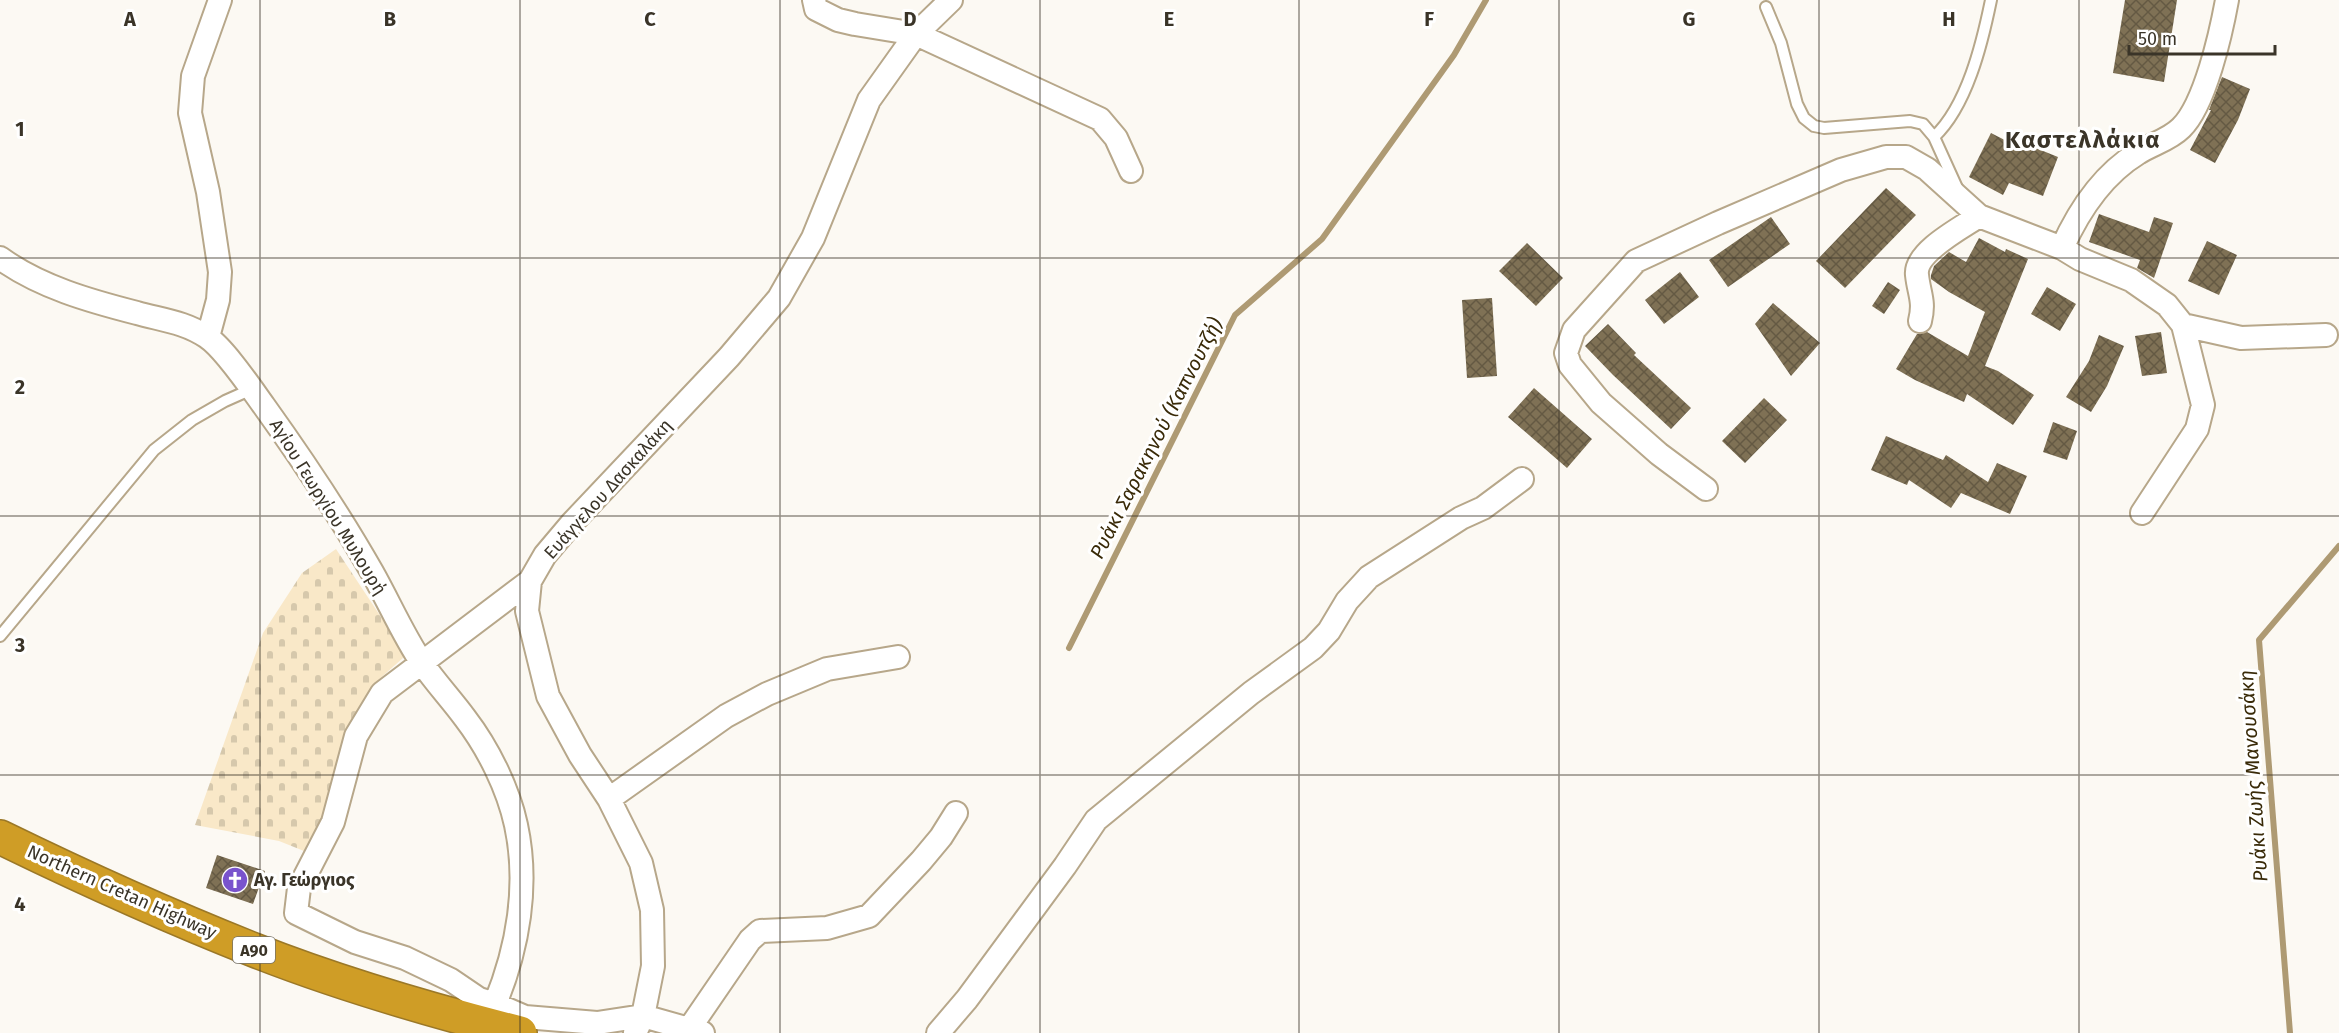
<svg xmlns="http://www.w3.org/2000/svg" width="2339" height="1033" viewBox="0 0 2339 1033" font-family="'Fira Sans',sans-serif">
	<defs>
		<pattern id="cemetery-stones" width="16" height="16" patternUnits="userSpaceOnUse" patternTransform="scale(1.5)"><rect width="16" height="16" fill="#f9e8c8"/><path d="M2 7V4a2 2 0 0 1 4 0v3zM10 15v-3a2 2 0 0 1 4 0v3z" fill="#d6c8ac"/></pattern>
		<pattern id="building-cross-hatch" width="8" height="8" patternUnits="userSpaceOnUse" patternTransform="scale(1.5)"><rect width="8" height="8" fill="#7f7155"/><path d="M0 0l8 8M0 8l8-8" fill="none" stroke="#645943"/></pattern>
	</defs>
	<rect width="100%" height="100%" fill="#fcf9f3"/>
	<!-- cemetery -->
	<path fill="url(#cemetery-stones)" d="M336 549 383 620 404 657 375 683 353 727 309 853 279 841 195 825 263 633 302 573Z"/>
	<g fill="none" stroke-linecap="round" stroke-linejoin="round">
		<!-- stream -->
		<path stroke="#ae9a73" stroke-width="6" d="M1069 648 1235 315 1322 239 1454 55 1486 0
			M2290 1033 2259 640 2339 546"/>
	</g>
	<!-- building -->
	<path fill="url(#building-cross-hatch)" d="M2125 0H2177L2164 82 2113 73Z
		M2222 77 2250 89 2238 120 2215 163 2190 150 2211 110H2209Z
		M1991 133 2026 151 2028 145 2058 157 2043 196 2009 183 2003 195 1969 177Z
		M1886 188 1916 215 1845 288 1816 261Z
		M2099 214 2149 232 2154 217 2173 223 2154 278 2137 268 2140 260 2089 242Z
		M1771 217 1790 244 1728 287 1709 260Z
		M1979 238 2005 252 2006 249 2028 259 1985 366 1998 371 2034 395 2013 425 1967 394 1964 402 1915 380 1896 369 1917 334 1927 332 1968 356 1985 312 1949 292 1931 279V275L1934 266 1949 252 1966 262Z
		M2207 241 2237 255 2219 295 2188 281Z
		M1527 243 1563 278 1536 306 1499 271Z
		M1680 272 1699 297 1664 324 1645 300Z
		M1888 282 1900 290 1884 314 1872 306Z
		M2047 287 2076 304 2060 331 2031 314Z
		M1492 298 1497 376 1467 378 1462 300Z
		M1773 303 1820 343 1791 376 1755 324Z
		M1608 324 1636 353 1634 355 1691 408 1671 429 1613 375 1585 346Z
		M2161 332 2167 373 2142 376 2135 336Z
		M2099 335 2124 346 2107 386 2091 412 2066 397 2089 361Z
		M1534 388 1592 439 1567 468 1508 417Z
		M1764 398 1787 420 1745 463 1722 441Z
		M2053 422 2077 431 2067 460 2043 452Z
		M1886 436 1943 460 1946 455 1988 482 1997 463 2027 476 2010 514 1961 493 1951 508 1909 480 1907 485 1871 470Z
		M217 855 265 871 253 904 206 888Z"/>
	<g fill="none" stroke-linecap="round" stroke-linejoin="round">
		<!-- service casing -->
		<g stroke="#b7a78a" stroke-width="14">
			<path id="service" d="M1766 7 1781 43 1797 104 1804 118 1814 126 1824 128 1910 121 1923 124 1934 137 1958 190
				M1934 137C1967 106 1982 44 1991 0
				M0 636 154 450 192 420 225 401 252 389"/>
		</g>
		<!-- minor casing -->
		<g stroke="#b7a78a" stroke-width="26">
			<path id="minor" d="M814 0 816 9 838 20 855 24 916 34 1100 119 1116 138 1131 171
				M2062 248C2079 210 2102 175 2138 153 2152 144 2169 140 2181 128 2205 105 2221 33 2227 0
				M0 258C40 287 90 301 137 313 162 320 185 322 207 337 224 348 251 388 264 406 302 459 339 514 372 572 389 602 403 635 422 663 435 682 451 699 465 718 488 748 508 788 516 825 529 885 518 948 495 1004L479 999 451 980 405 958 355 942 296 913 299 888 333 822 356 736 382 693 530 581
				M1920 321C1925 301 1919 294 1917 275 1914 252 1963 227 1979 216
				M208 337 218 300 220 272 208 192 190 113 193 76 220 0
				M1706 489 1659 454 1601 403 1570 365 1566 353 1574 330 1636 261 1718 223 1841 170 1886 157H1906L1927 169 1979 216 2062 248 2080 259 2131 280 2167 305 2183 325 2241 338 2326 335
				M2142 513 2197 429 2203 405 2183 325
				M609 799 726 716 767 694 827 669 898 657
				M495 1004 525 1017 597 1023 643 1016 703 1033
				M689 1029 750 940 760 931 827 928 869 916 921 861 941 837 956 813
				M635 1033 643 1016 653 966 652 910 641 863 609 799 580 755 548 696 527 611 530 581 545 555 572 523 729 357 779 298 813 238 869 100 916 34 951 0
				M938 1033 967 999 1065 866 1096 820 1251 693 1313 648 1329 631 1347 601 1369 577 1461 518 1483 508 1522 479"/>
		</g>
		<!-- motorway casing -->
		<g stroke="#9b7827" stroke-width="36">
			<path id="motorway" d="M0 837C84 878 168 916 254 950 340 984 430 1010 520 1033"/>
		</g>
		<!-- service -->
		<use href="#service" stroke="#fff" stroke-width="10"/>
		<!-- minor -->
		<use href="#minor" stroke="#fff" stroke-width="22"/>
		<!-- motorway -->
		<use href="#motorway" stroke="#cf9d26" stroke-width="33"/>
	</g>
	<!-- grid -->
	<path fill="none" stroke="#3a3428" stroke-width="1.5" stroke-opacity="0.55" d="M260 0V1033M520 0V1033M780 0V1033M1040 0V1033M1299 0V1033M1559 0V1033M1819 0V1033M2079 0V1033M0 258H2339M0 516H2339M0 775H2339"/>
	<!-- icons -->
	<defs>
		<g id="church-disc" transform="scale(1.35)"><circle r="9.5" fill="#7953cd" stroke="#fff"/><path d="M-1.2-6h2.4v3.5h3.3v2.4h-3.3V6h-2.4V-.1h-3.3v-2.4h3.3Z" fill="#fff"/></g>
	</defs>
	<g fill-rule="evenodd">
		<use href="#church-disc" x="235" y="880"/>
	</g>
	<g text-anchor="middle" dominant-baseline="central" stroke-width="6" stroke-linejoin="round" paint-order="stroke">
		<!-- shield labels -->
		<rect fill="#fff" stroke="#757168" stroke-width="1.5" x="233" y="937" width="42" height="26" rx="4.5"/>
		<g font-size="16" font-weight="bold" fill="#3a3428">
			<text x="254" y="950">Α90</text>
		</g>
		<!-- street labels -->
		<g font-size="18" fill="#3a3428" stroke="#fff">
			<text transform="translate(608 489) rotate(-48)">Ευάγγελου Δασκαλάκη</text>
			<text transform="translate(328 507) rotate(58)">Αγίου Γεωργίου Μυλουρή</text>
			<text transform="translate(122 892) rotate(24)">Northern Cretan Highway</text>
		</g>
		<!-- poi labels -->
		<g font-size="18" font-weight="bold" fill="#3a3428" stroke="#fff" text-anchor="start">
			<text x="254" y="880">Αγ. Γεώργιος</text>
		</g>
		<!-- water labels -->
		<g font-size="20" font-style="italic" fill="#392a08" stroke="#fff">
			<text transform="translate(1156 438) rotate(-63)">Ρυάκι Σαρακηνού (Καπνουτζή)</text>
			<text transform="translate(2253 776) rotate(-94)">Ρυάκι Ζωής Μανουσάκη</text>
		</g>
		<!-- district labels -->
		<g font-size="24" font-weight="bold" letter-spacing="1.5" fill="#3a3428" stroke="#fff">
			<text x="2083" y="140">Καστελλάκια</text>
		</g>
	</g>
	<g font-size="20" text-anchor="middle" font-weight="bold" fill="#3a3428" stroke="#fff" stroke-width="6" stroke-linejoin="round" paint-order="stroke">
		<text x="130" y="26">A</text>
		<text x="390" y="26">B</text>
		<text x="650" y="26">C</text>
		<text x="910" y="26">D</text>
		<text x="1169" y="26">E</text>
		<text x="1429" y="26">F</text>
		<text x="1689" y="26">G</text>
		<text x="1949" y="26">H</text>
		<text x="20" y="136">1</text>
		<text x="20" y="394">2</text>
		<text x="20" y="652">3</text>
		<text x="20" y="911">4</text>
	</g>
	<!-- scale -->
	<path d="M2129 45v9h146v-9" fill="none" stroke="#3a3428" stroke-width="3"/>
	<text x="2138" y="45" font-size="18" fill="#3a3428" stroke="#ffffff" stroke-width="4.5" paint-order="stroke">50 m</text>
</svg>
